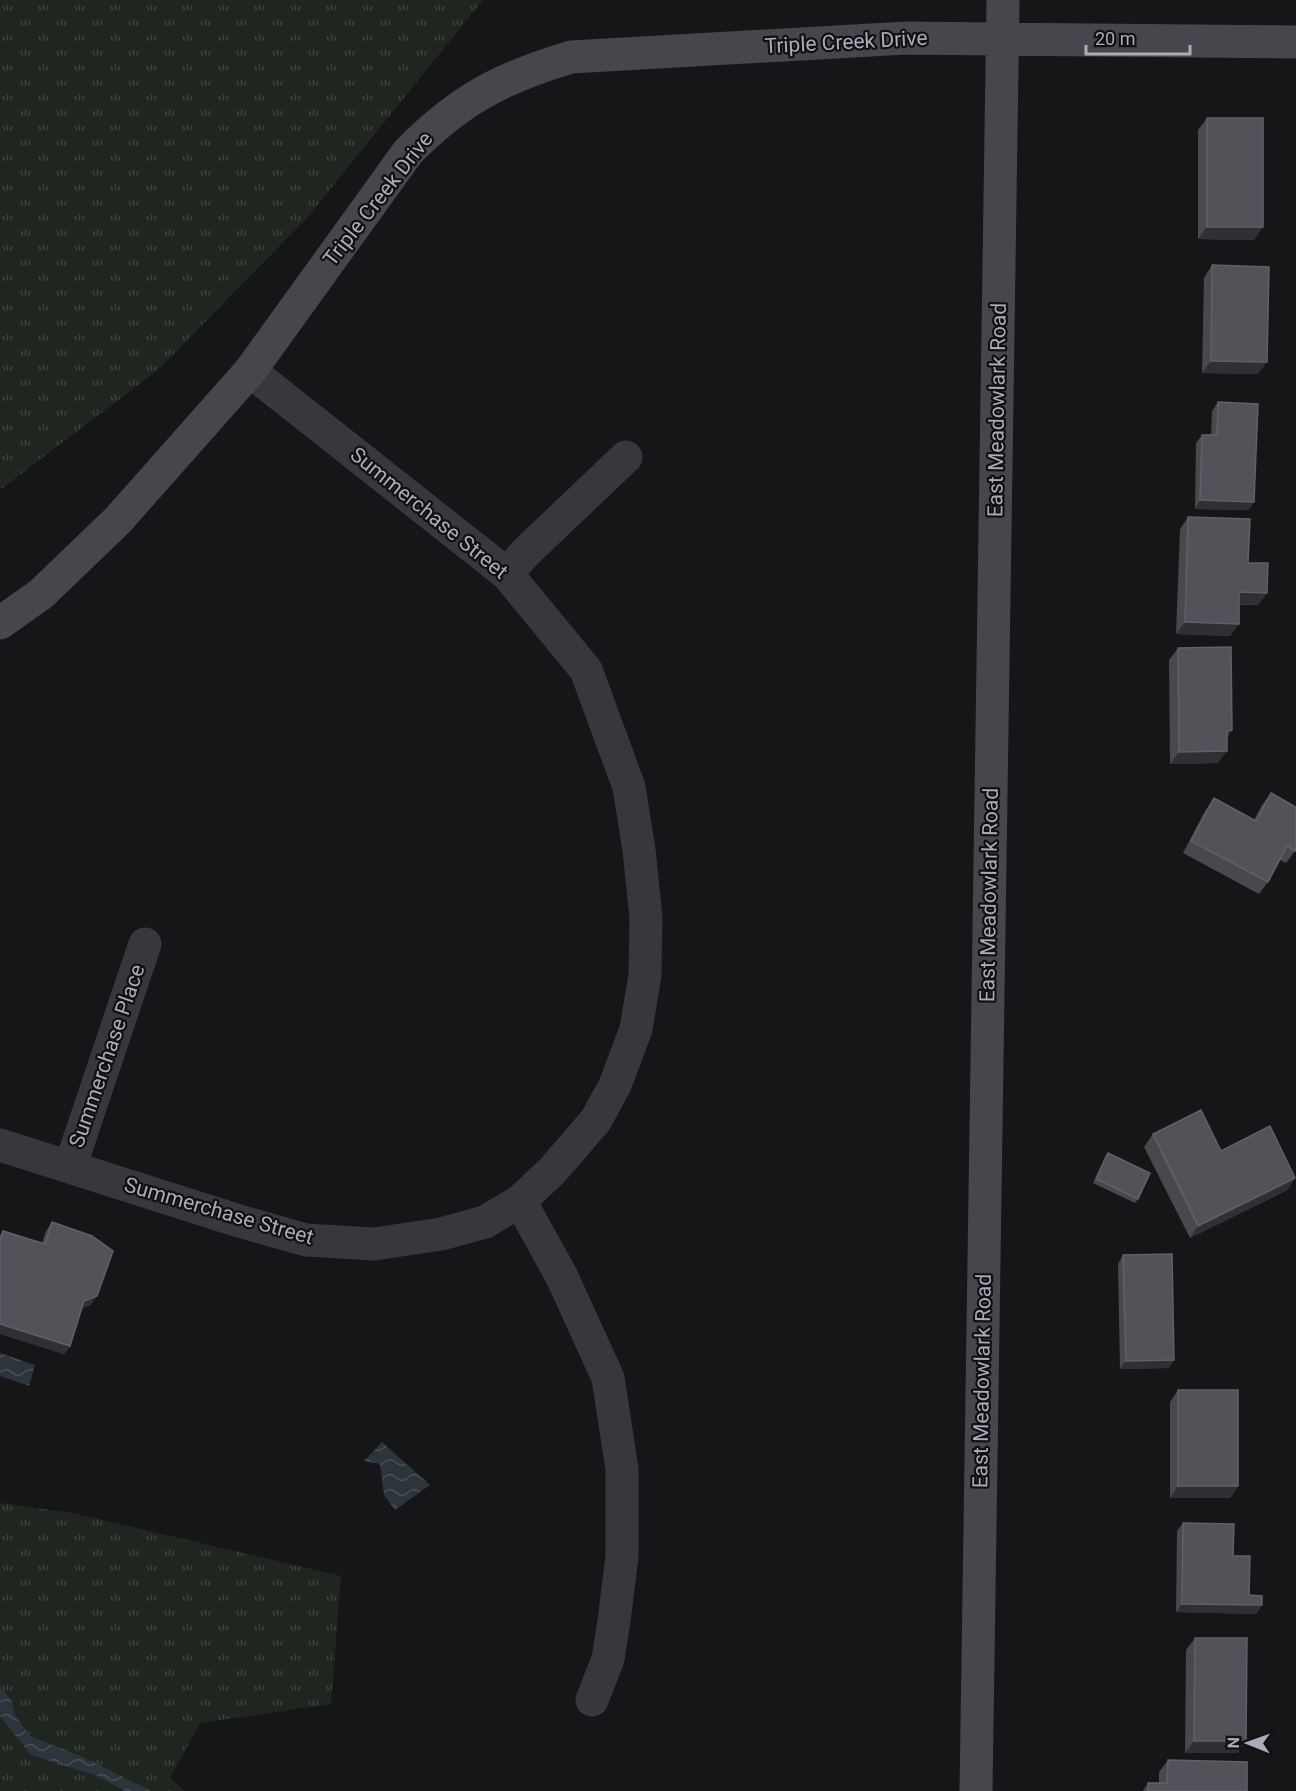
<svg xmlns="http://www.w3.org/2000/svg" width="1296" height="1791" viewBox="0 0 1296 1791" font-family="Roboto,sans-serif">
	<defs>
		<pattern id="grass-tufts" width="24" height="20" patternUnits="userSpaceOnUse" patternTransform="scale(1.5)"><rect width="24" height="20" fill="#1e261f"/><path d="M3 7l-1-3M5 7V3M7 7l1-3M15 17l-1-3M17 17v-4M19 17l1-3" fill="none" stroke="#3c433d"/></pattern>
		<pattern id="water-waves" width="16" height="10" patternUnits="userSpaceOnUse" patternTransform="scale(1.5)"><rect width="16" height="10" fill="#2c353c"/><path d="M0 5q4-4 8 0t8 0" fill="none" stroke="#485056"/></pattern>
	</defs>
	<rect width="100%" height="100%" fill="#161618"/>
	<!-- grass -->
	<path fill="url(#grass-tufts)" d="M0 0H483L307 218 158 370 0 490Z
		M0 1503 73 1513 341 1576 331 1704 200 1723 170 1778 185 1791H0Z"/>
	<!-- water -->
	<path fill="url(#water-waves)" d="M0 1353 35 1365 29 1386 0 1376Z
		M382 1442 430 1485 395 1510 384 1495 380 1464 364 1461Z
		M0 1687 11 1700 15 1715 30 1736 85 1758 151 1791H125L95 1775 31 1755 0 1716Z"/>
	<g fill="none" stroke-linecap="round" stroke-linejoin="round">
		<!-- street -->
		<path stroke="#37383d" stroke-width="33" d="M507 574 526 552 626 457
			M0 1145 239 1221 306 1240 374 1244 441 1234 485 1222 520 1201 552 1171 596 1120 615 1085 636 1029 645 975 646 918 639 850 629 787 586 670 507 574 250 371
			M70 1167 145 944
			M520 1201 562 1277 608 1378 622 1469V1556L614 1621 608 1659 592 1700"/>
		<!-- secondary -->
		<path stroke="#45474d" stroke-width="33" d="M0 623 41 594 118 520 250 371 408 152C459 100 501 78 571 57L906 38 1296 42
			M976 1791 1003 0"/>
	</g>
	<!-- wall -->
	<path fill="#47494d" d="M1207 118 1254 240 1198 239V130Z
		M1212 265 1258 374 1202 373 1204 278Z
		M1218 402 1254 502 1248 510 1195 509 1196 443 1202 435H1211L1212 411Z
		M1188 517 1248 563 1267 593 1258 605H1239V624L1230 636 1176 634 1180 529Z
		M1178 648 1232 730 1227 738 1218 763 1170 764 1169 660Z
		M1271 793 1295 851 1286 863 1280 860 1268 882 1259 894 1183 853 1205 811 1214 798 1254 820 1262 805Z
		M1153 1134 1221 1151 1295 1178 1287 1190 1190 1238 1144 1147Z
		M1108 1153 1138 1199 1135 1203 1093 1183 1105 1157Z
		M52 1222 91 1305 82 1308 70 1346 64 1354 0 1334V1235L3 1231 42 1243 46 1231Z
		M1123 1255 1169 1368 1120 1369 1118 1264Z
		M1178 1390 1238 1486 1230 1498H1170V1402Z
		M1183 1523 1233 1556 1249 1595 1262 1605 1256 1614 1176 1612 1177 1531Z
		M1195 1638 1238 1753H1185L1186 1650Z
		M1168 1760 1247 1791H1143L1148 1783H1159V1772Z"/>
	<!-- shaded-wall -->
	<path fill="#2f3033" d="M1207 227H1263L1254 240 1198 239Z
		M1211 361 1267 362 1258 374 1202 373Z
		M1200 500 1254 502 1248 510 1195 509Z
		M1239 592 1267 593 1258 605 1231 604Z
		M1185 622 1239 624 1230 636 1176 634Z
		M1232 730 1224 742 1227 731Z
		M1227 751 1218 763 1170 764 1179 752Z
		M1295 1178 1287 1190 1190 1238 1198 1226Z
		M97 1296 91 1305 78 1310 84 1301Z
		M0 1324 70 1346 64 1354 0 1334Z
		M1174 1360 1169 1368 1120 1369 1126 1361Z
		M1178 1486H1238L1230 1498H1170Z
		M1182 1604 1262 1605 1256 1614 1176 1612Z
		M1194 1741H1246L1238 1753H1185Z"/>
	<!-- building -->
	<path fill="#525359" stroke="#5f6168" stroke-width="1.5" d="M1207 118H1263V227H1207Z
		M1212 265 1269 267 1267 362 1211 361Z
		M1218 402 1258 404 1254 502 1200 500 1202 435H1217Z
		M1188 517 1250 519 1248 563H1268L1267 593 1239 592V624L1185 622Z
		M1231 647 1232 730 1227 731V751L1179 752 1178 648Z
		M1271 793 1296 807V848L1295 851 1287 846 1268 882 1191 841 1214 798 1256 821Z
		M1201 1110 1221 1151 1270 1126 1295 1178 1198 1226 1153 1134Z
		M1108 1153 1150 1173 1138 1199 1096 1179Z
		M52 1222 92 1236 113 1251 97 1296 84 1301 70 1346 0 1324V1241L3 1231 45 1244Z
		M1172 1254 1174 1360 1126 1361 1123 1255Z
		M1178 1390H1238V1486H1178Z
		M1183 1523 1234 1524 1233 1556H1250L1249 1595 1262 1596V1605L1182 1604Z
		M1195 1638H1247L1246 1741H1194Z
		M1168 1760 1247 1762V1791H1148V1783H1167Z"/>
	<g text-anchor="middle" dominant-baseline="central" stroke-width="4.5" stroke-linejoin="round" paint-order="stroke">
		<!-- street labels -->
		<g font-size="21" fill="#a8adb8" stroke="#111113">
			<text transform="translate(846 42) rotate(-3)">Triple Creek Drive</text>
			<text transform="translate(378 199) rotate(-52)">Triple Creek Drive</text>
			<text transform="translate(997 410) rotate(-89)">East Meadowlark Road</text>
			<text transform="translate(429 513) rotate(39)">Summerchase Street</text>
			<text transform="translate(989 895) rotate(-89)">East Meadowlark Road</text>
			<text transform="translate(107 1056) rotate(-71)">Summerchase Place</text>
			<text transform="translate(219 1211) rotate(16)">Summerchase Street</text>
			<text transform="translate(982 1381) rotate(-89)">East Meadowlark Road</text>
		</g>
	</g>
	<!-- north arrow -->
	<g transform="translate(1248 1743) rotate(271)" stroke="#111113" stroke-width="4.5" paint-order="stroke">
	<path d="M0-4.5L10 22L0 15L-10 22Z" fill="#a8adb8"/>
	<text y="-9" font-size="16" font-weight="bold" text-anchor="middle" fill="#a8adb8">N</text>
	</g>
	<!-- scale -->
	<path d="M1086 45v9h104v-9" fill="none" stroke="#a8adb8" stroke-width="3"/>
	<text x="1095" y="45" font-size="18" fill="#a8adb8" stroke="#111113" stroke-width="4.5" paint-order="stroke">20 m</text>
</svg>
